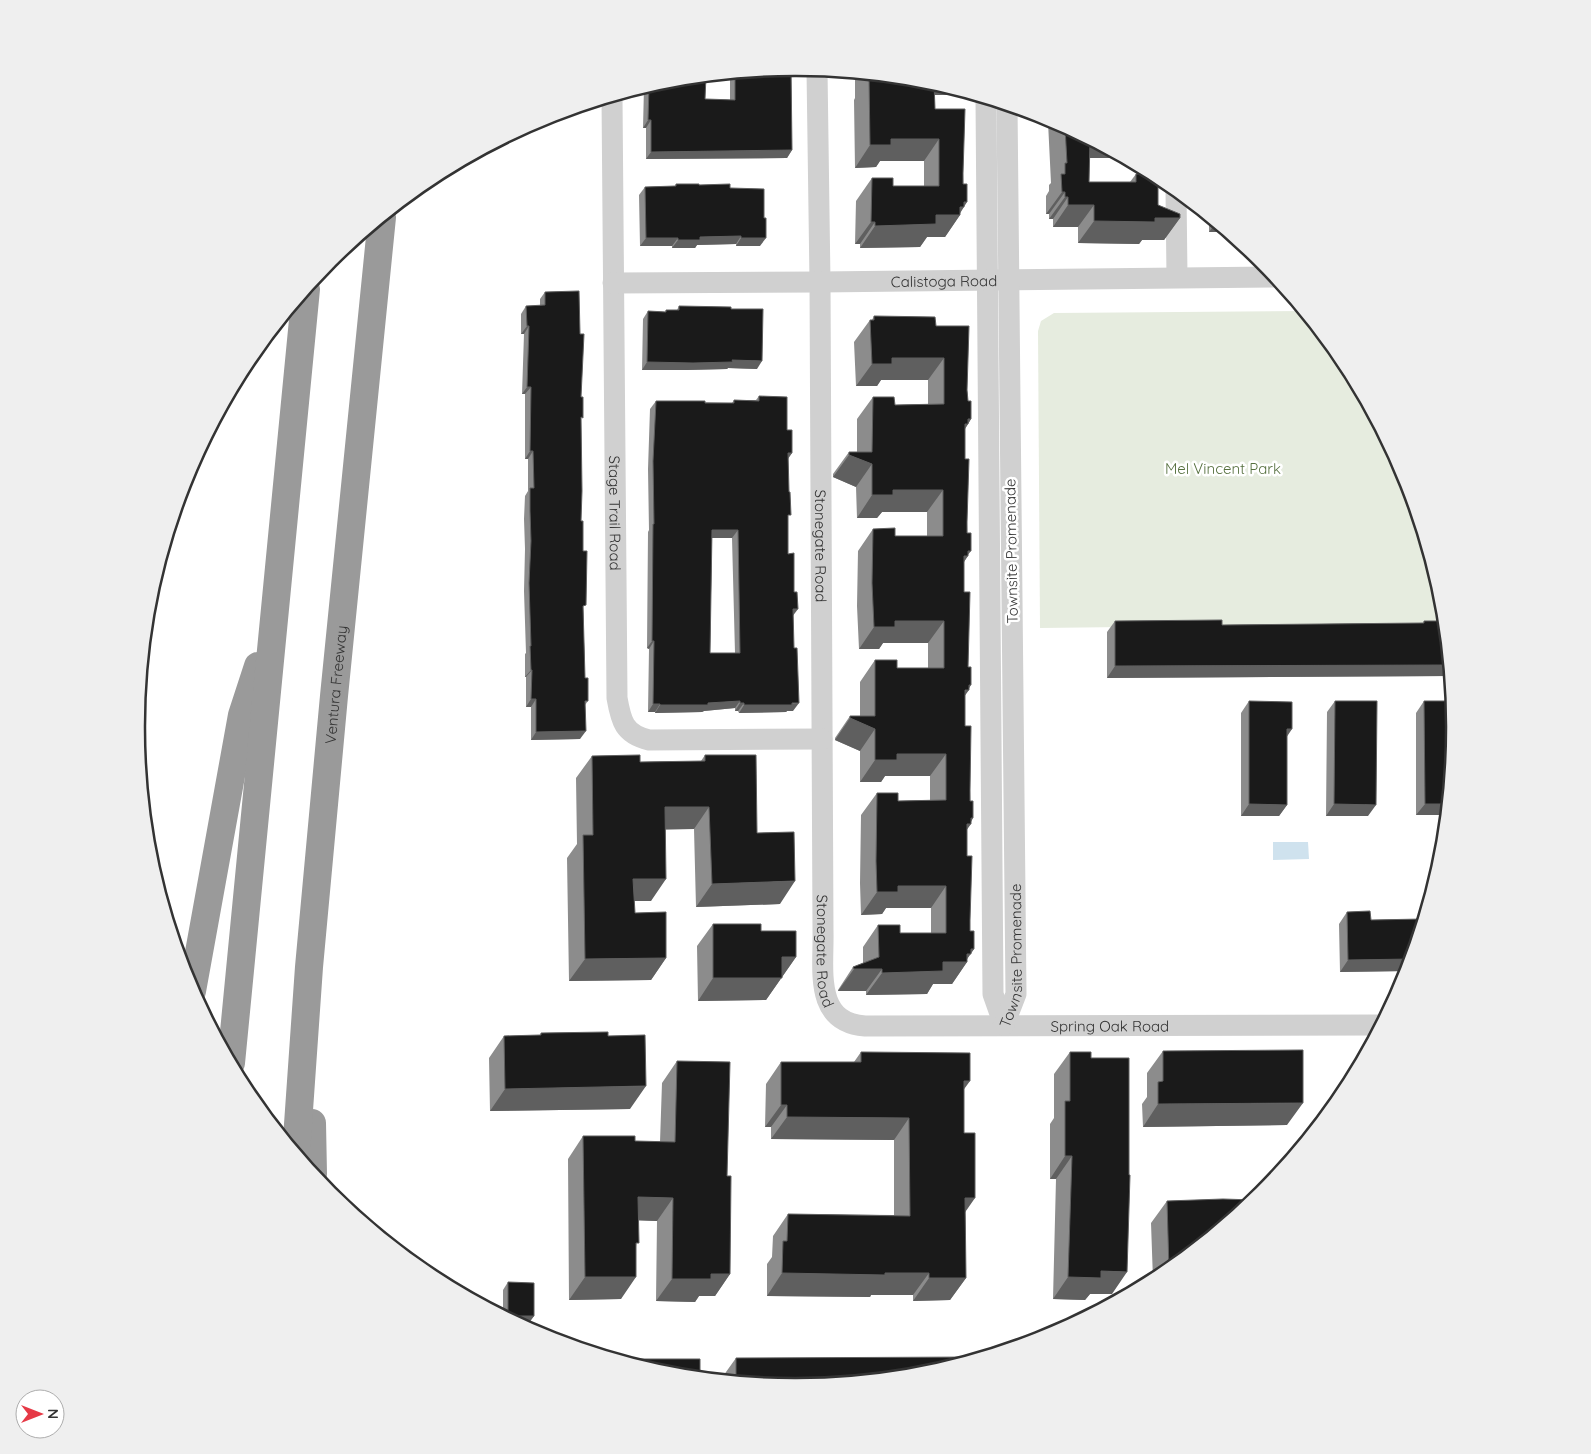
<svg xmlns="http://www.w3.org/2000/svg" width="1591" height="1454" viewBox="0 0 1591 1454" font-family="Quicksand,sans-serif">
	<rect width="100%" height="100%" fill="#fff"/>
	<!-- green -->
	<path fill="#e6ecdf" d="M1303 311 1344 361 1405 475 1442 599 1445 623 1040 628 1038 331 1041 321 1054 313Z"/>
	<!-- water -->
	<path fill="#cfe2ee" d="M1273 842H1308L1309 859 1273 860Z"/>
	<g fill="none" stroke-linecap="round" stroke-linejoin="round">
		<!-- minor -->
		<g stroke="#d0d0d0" stroke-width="21">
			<path id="s1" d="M817 70 820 282 823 931C824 969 813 1022 865 1026L1380 1025"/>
			<path id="s2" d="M612 97 617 698C621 721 624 734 649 740L822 739"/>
			<path d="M986 99 993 994 1004 1025"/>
			<path d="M1176 191 1177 277"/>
			<path id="s3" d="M613 283 820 282 1275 277"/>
			<path id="s4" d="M1004 1025 1016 994 1007 105"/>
		</g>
		<!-- highway -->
		<g stroke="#9a9a9a" stroke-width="28">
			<path d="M192 991 242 715 258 666"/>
			<path d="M231 1063 306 289"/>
			<path d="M312 1123 313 1174"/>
			<path id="s5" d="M296 1153 309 967 334 696 382 217"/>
		</g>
	</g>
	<!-- wall -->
	<path fill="#8c8c8c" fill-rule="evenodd" d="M791 68 792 150 787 158 646 159V128H643L644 87 667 80 705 99 730 100V74Z
		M855 73 924 80 947 95H935V109L963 173 964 206 960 212V215L945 237H927L920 247 860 248V244H855L856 201 872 178 893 186H924V161H880L876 167 855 168 854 100 855 98Z
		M1050 119 1133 163H1122V158H1089V182H1130L1136 174 1158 205 1180 218 1164 240H1142L1139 244 1078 243V227H1053V219H1049V214H1046V196L1049 191V185L1051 183 1048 122Z
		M676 184 699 185 730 188 760 246H736V244L697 245 695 248H672V246H640L639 195 645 187 675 186Z
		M1209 218 1227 232H1209Z
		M545 292 581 397V521L585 678 588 701 585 705 580 739 531 740V707H526V677H525V654L526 653 524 591 525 549 524 519 525 496 528 491V459H525V394H522L524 334H521V314L526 306H540V299Z
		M679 306 731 309 757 369 728 368 727 369 687 370H642L643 319 648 311 665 312 666 310H677Z
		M874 316 936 326 967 390 968 401 971 419 965 429V459L968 555 964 562V592L969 688 965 695V726L970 790 971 823 967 829V856L970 931 974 949 967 959V962L952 984H933L927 994 866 995V991H838V990L853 967 863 963V947L878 925 900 933H931V908H886L882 914 861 915 860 883 861 815 877 793 898 801 930 800V776H885L881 782H860V751L835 740V738L850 716H860V682L875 660 897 668H928V643H883L879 649H859L857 606 858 551 873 529 895 536H927V512H882L877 518H857L856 487 833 477V474L849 452H857V419L873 397 895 405 928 404V380H881L877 386H856L854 342 870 320H872Z
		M759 396 787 430 792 453 788 459V554L793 615V711H787L786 712 739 713 738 711H735V708L704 711 702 712 655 713V712H648L649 649 647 648 648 532 649 530 648 469 650 409 656 401 732 403 734 400H756ZM712 538H732L735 653H710Z
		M1115 621 1222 625 1423 623 1424 621H1445L1450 676 1107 678V632Z
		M1249 701 1287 736V805L1279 816H1241V713Z
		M1335 701 1368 816H1326L1327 712Z
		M1424 701 1446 815H1416V713Z
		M705 755 757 833 780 904 696 907 694 829H665L651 901H634L635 913 666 958 651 980 569 981 567 858 577 844 576 778 592 756 640 762 701 761Z
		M1347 912 1371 920 1423 919 1407 971 1340 972 1339 924Z
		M713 924 761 931 796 957 766 1000 698 1001 697 946Z
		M541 1033 608 1036 630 1109 490 1111 489 1058 504 1036 540 1035Z
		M1163 1051 1287 1125 1143 1127 1142 1104 1147 1097V1073Z
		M861 1052 964 1089V1133L966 1278 950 1300 913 1301V1295H871L870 1297 767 1296V1264L772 1257 773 1236 788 1214 894 1215V1140L771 1139V1127H765L766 1084 781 1062H854Z
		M1070 1052 1112 1294H1090L1085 1300 1053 1299 1056 1179H1050V1124L1054 1118V1074Z
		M677 1061 727 1176 730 1274 715 1296H699L695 1302 656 1301 657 1221 639 1220 636 1247 621 1299 569 1300 568 1159 583 1136 635 1141 660 1142 662 1083Z
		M1254 1200 1162 1276 1153 1280 1151 1223 1167 1201Z
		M508 1282 534 1316 528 1324H520L503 1315V1290Z
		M736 1358 795 1386 721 1379Z"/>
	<!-- shaded-wall -->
	<path fill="#5f5f5f" d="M928 81 951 88 947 95H919Z
		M648 120H651L646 128H643Z
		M891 139H939L924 161H880L876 167 855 168 870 145Z
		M1088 139 1122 158H1074Z
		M792 150 787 158 646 159 651 152Z
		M1125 159 1133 163H1122Z
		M1062 192H1065L1049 214H1046Z
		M1065 197H1068L1053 219H1049Z
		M964 202H967L959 215H960L945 237H927L920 247 860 248 875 226 936 215Z
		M1068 205H1094L1078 227H1053Z
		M1155 218H1180L1164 240H1142L1139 244 1078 243 1094 221Z
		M871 222H875L860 244H855Z
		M1215 224H1218L1227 232H1209Z
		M741 236 736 244 697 245 695 248H672L678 240 700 237Z
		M646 238H678L672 246H640Z
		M741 238H766L760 246H736Z
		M527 326H529L524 334H521Z
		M892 358H944L928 380H881L877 386H856L872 364Z
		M732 360 762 361 757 369 728 368 727 369 687 370H642L647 362Z
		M527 387H531L525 394H522Z
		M968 419H971L968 424 953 447H949Z
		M530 451H533L528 459H525Z
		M788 453H792L786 461Z
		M849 455 872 464 856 487 833 477Z
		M893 490H943L927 512H882L877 518H857L872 495Z
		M712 530H738L732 538H707Z
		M968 551H971L967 556H968L952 579H948Z
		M793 609H798L792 617Z
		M895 621H944L928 643H883L879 649H859L874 627Z
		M652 641H654L649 649 647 648Z
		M1449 665 1450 676 1107 678 1115 666Z
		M531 670H532L526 677H525Z
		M969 685H971L968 690H969L953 712Z
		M531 699H536L531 707H526Z
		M740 701 735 708 704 711 702 712 655 713 660 705Z
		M740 703H744L738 711H735Z
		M799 703 793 711H787L786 712 739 713 744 705Z
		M653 704H660L655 712H648Z
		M850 718 875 729 860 751 835 740Z
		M1287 729H1292L1284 741Z
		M586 731 580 739 531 740 536 732Z
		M897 754H946L930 776H885L881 782H860L875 760Z
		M1249 804 1287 805 1279 816H1241Z
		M1334 804 1376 805 1368 816H1326Z
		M1425 804H1447L1446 815H1416Z
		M665 807H709L694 829 649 830Z
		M971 818H973L970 824H971L955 846H951Z
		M633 879H666L651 901H618Z
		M795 881 780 904 696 907 712 884Z
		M898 886H946L931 908H886L882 914 861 915 877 892Z
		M971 949H974L965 962H967L952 984H933L927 994 866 995 882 973 943 962Z
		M782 957H796L766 1000 698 1001 713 978Z
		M666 958 651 980 569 981 585 959Z
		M1411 959 1407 971 1340 972 1348 960Z
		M854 969H882L866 991H838Z
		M964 1081H970L954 1103Z
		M646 1086 630 1109 490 1111 505 1089Z
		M1303 1103 1287 1125 1143 1127 1158 1104Z
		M781 1105H787L771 1127H765Z
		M787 1117 909 1118 894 1140 771 1139Z
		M1065 1156H1072L1056 1179H1050Z
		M638 1197 673 1198 657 1221 623 1220Z
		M965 1198H975L959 1221Z
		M1101 1271 1127 1272 1112 1294H1090L1085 1300 1053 1299 1068 1277Z
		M782 1273H929L913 1295H871L870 1297 767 1296Z
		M711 1274H730L715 1296H699L695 1302 656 1301 672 1279Z
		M585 1277H636L621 1299 569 1300Z
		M929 1278H966L950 1300 913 1301Z
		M508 1316H534L528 1324H520L507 1317Z"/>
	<!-- building -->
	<path fill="#1a1a1a" stroke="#5f5f5f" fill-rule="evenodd" d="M791 68 792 150 651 152V120H648L649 86 667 80 706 76 705 99 735 100V73Z
		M871 75 924 80 934 83 935 109H965L963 173V184H967V202H964V207H960V215H936V224L875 226V222H871L872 178H893V186H939V139H891V145H870L869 78 871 77Z
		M1065 127 1090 140 1089 182H1136V174H1153L1158 176V205L1180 214V218H1155V222L1094 221V205H1068V197H1065V192H1062L1061 174H1065V163H1067Z
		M676 184H699V185L730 184V188L764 189V218H766V238H741V236L700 237V240H678V238H646L645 187 676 186Z
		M579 291 580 334H584L581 397H583V418L581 417 582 491 581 521H583V551H587L586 605 583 606 585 678H588V701H585L586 731 536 732V699H531L532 670H531L530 646H531L529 583 531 541 530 511V488H534L533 451H530L531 387H527L529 326H527L526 306 545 305V292Z
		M679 306 731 307V309H763L762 361 732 360 733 362 693 363 647 362 648 311 666 312V310H679Z
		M874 316 935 317 936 326H969L967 390 968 401H971V419H968V424H965V459H969L967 522V533H971V551H968V556H964V592H970L968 667H971V685H969V690H965V726H971L970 790V801H973V818H971V824H967V856H972L970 920V931H974V949H971V954H967V962H943V971L882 973V969H854L853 967 879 957 878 925H900V933H946V886H898V892H877L876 861 877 793H898V801L946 800V754H897V760H875V729L850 718V716H875V660H897V668H944V621H895V627H874L872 583 873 529 895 528V536H943V490H893V495H872V464L849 455V452H872L873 397H894L895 405 944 404V358H892V364H872L870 320H874Z
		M759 396 787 397V430H792V453H788L789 492H790L791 515H788V554L794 553V592H797L798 609H793L794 648H797L799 703H792V705H744V703H740V701L708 703V705H660V704H653L654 641H652L653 524H654L653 461 656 401H705V403H734V400L759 401ZM712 530H738L740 653H710Z
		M1222 620V625L1424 623V621H1445L1449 665 1115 666V621Z
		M1249 701 1292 702V729H1287V805L1249 804Z
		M1335 701H1377L1376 805 1334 804Z
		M1424 701H1452L1455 727 1447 804H1425Z
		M640 755V762L705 761V755H756L757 833 794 832 795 881 712 884 709 807H665L666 879H633L635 913 666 912V958L585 959 583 835H593L592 756Z
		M1370 911 1371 920 1423 919 1411 959 1348 960 1347 912Z
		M713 924H761V931H796V957H782V978H713Z
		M608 1032V1036L645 1035 646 1086 505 1089 504 1036 541 1035V1033Z
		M1303 1050V1103L1158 1104V1082L1163 1081V1051Z
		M861 1052 970 1053V1081H964V1133H975V1198H965L966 1278H929V1273H885V1275L782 1273 783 1241H787L788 1214 910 1216 909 1118 787 1117V1105H781V1062H861Z
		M1070 1052H1091V1058H1129V1175H1130L1127 1272 1101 1271V1278L1068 1277 1072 1156H1065V1101H1070Z
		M677 1061 730 1062 727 1176H731L730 1274H711V1279H672L673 1198 638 1197 639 1243H636V1277H585L583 1136H635V1141L675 1142Z
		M1223 1199 1254 1200 1169 1270 1167 1201Z
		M508 1282 534 1283V1316H508Z
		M978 1357 924 1374 795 1386 736 1381V1358Z
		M617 1359H700V1377L667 1374Z"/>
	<g text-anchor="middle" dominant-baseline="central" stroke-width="5" stroke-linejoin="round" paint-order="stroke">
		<!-- street labels -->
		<g font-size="15" fill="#333" stroke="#fff">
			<text stroke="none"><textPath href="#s3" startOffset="331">Calistoga Road</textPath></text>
			<text stroke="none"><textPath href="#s2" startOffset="416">Stage Trail Road</textPath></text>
			<text stroke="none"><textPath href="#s1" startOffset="476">Stonegate Road</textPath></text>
			<text transform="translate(1011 551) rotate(-91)">Townsite Promenade</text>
			<text stroke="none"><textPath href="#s5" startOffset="470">Ventura Freeway</textPath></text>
			<text stroke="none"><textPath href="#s4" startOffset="71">Townsite Promenade</textPath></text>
			<text stroke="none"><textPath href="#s1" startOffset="881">Stonegate Road</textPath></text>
			<text stroke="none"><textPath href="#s1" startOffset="1224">Spring Oak Road</textPath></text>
		</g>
		<!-- park labels -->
		<g font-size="15" fill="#56703f" stroke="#fff">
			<text x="1223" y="468">Mel Vincent Park</text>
		</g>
	</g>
	<!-- crop -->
	<path d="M0 0H1591V1454H0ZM795 76H796A650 650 0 0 1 1446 726V728A650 650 0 0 1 796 1378H795A650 650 0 0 1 145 728V726A650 650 0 0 1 795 76Z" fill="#efefef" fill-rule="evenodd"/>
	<path fill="none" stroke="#333" stroke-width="2.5" d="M795 76H796A650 650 0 0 1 1446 726V728A650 650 0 0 1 796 1378H795A650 650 0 0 1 145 728V726A650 650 0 0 1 795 76Z"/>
	<!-- north arrow -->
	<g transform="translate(40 1414) rotate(90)"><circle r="24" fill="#ffffff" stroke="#adadad"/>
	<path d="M0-4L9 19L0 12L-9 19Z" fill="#e63946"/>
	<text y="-8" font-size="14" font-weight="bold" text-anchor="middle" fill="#333333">N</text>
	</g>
</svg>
